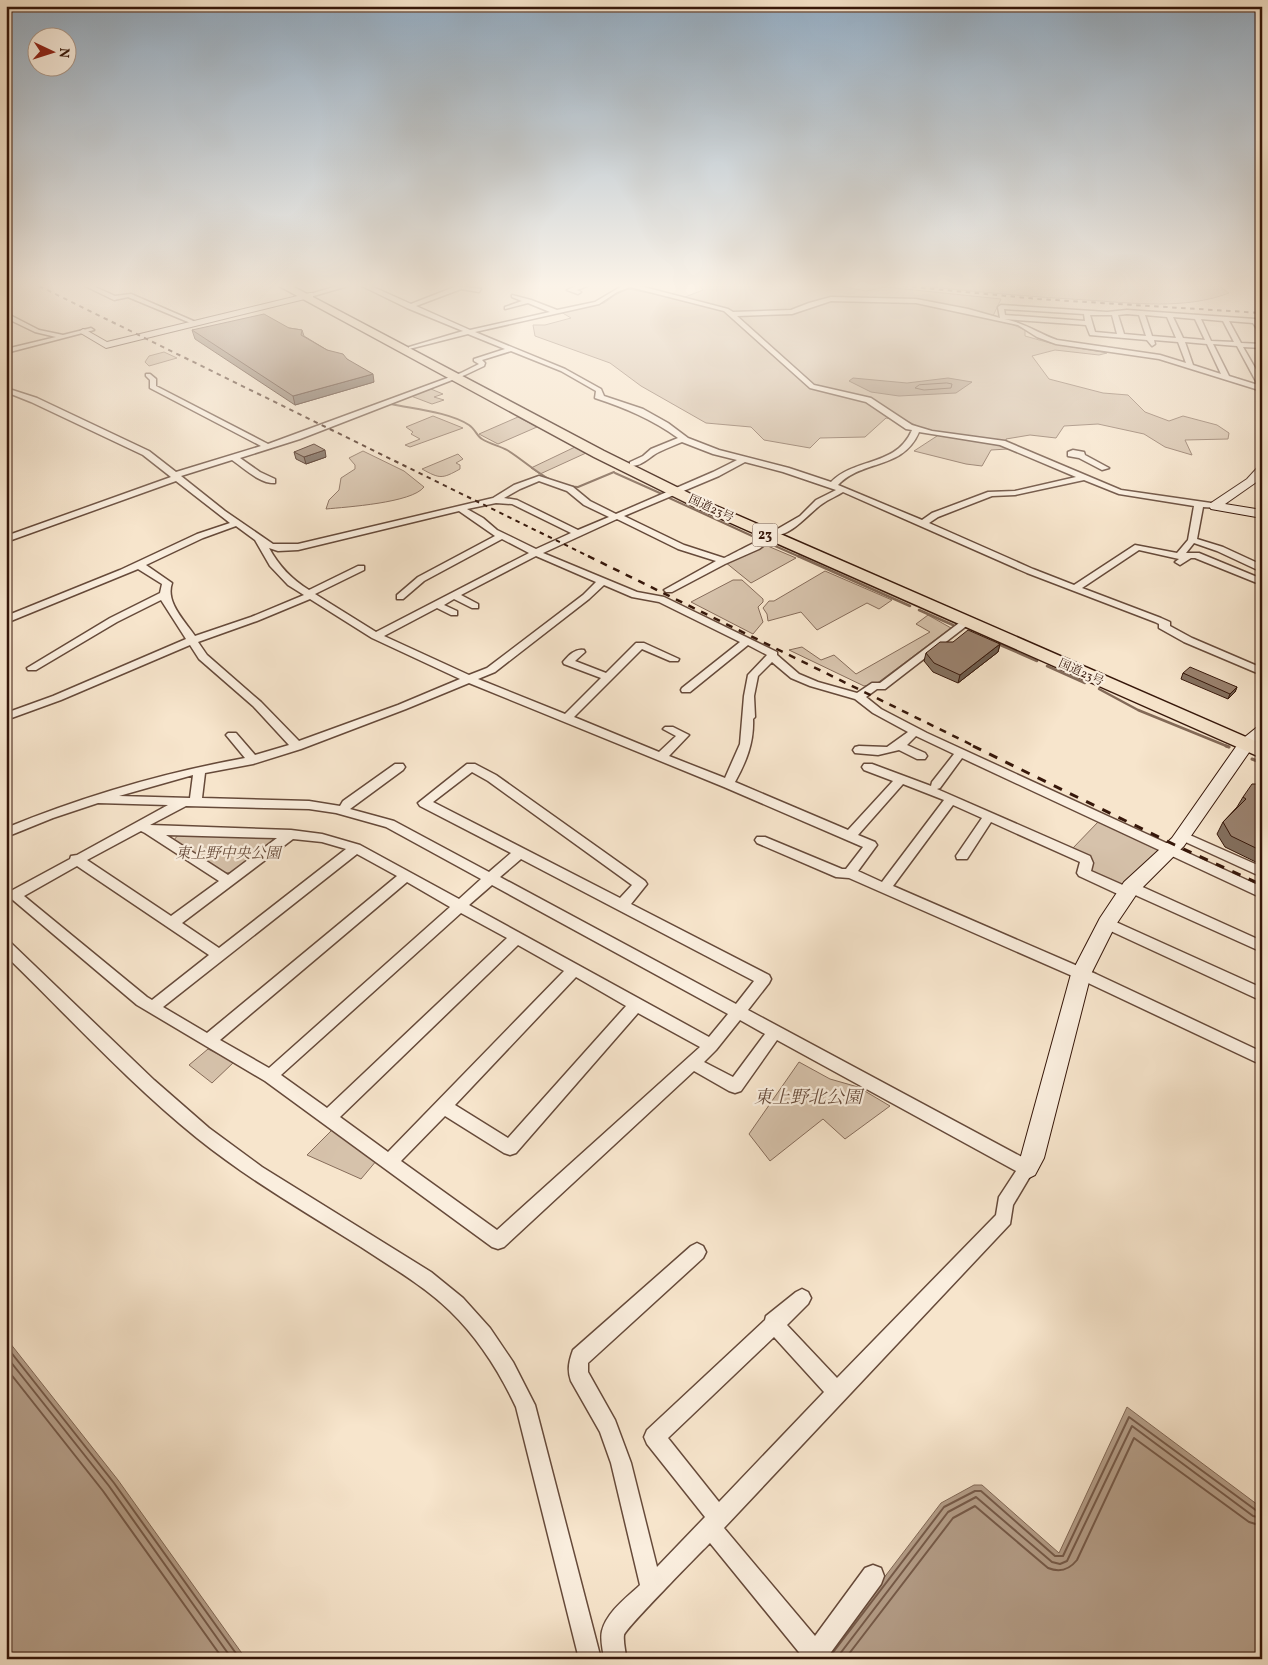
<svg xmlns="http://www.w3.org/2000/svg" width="1268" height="1665" viewBox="0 0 1268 1665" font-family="Vollkorn,'Noto Serif JP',serif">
	<rect width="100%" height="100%" fill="#f7e5cc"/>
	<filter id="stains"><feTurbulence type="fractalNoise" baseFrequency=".004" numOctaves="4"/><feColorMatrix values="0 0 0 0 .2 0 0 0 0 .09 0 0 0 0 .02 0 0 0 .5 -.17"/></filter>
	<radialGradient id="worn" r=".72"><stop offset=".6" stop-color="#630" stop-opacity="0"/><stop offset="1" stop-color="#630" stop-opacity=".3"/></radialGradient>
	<!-- green -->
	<path fill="#d6c2ab" stroke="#866c5a" d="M700 286H839L866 291 886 287 1001 299 993 316 1025 330V336L1050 343 1107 353 1099 355 1055 350 1032 356 1049 379 1103 393 1128 395 1145 412 1169 421 1183 416 1217 425 1229 433 1228 439 1185 440 1192 455 1165 447 1144 434 1098 424 1064 426 1056 438 1030 435 1006 439 1008 449 991 450 982 466 966 464 914 451 937 436 909 422 886 418 865 437 820 438 810 448 764 440 751 427 706 423 641 386 610 363 535 336 533 325H545L571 318 561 312 604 303 615 295 628 289 680 299 703 290Z
		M923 286H1219L1229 293C1185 310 1133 303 1086 300 1032 297 977 292 923 286Z
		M164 352 177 358 149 366 145 362 149 356Z
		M431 389 443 394 434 397 444 400 432 404 411 396Z
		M433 416 463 428 410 447 405 445 420 439 411 434 413 432 406 427Z
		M518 417 537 427 498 444 479 434Z
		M575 447 586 453 540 474 531 468Z
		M363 451 404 471 424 487C412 503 346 507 326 509L329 500 339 490 341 478 355 469V465L349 458Z
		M458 454 463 459 456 463 460 465V469C442 479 440 479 422 469Z
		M763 544 796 558 751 583 725 562Z
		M825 571 892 600 879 609 867 603 817 630 801 612 768 621 767 614 763 608 769 601H774Z
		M733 580H742L763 599V602L758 607 763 622 753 634 691 602Z
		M928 615 951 628 876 684 864 686 789 650 802 647 821 660 834 655 856 674 930 632 916 624Z
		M1099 821 1157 848 1159 851 1122 886 1090 873 1072 849Z
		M179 834 274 837 276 842 235 872 226 873 173 841Z
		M208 1049 234 1062 212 1083 189 1065Z
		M799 1062 830 1079 858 1087 890 1106 845 1139 823 1119 770 1161 749 1134Z
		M333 1129 377 1160 361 1179 307 1155Z"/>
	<!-- water -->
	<path fill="#b59f8a" stroke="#826957" d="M853 378 907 383 948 378 972 382 956 393 899 396 871 392 849 381Z
		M6 1338 118 1480 246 1659H6Z
		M1127 1407 1262 1508V1659H822L941 1503 974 1485H982L1059 1553Z"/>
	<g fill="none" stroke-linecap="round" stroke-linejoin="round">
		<!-- shore-far1 -->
		<path stroke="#765b4a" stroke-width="1" d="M947 383 952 384 951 388 924 390 915 388 919 385Z"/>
		<!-- shore -->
		<path stroke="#765b4a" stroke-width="2" d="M6 1346 114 1483 240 1659
			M6 1356 109 1486 232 1659
			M6 1368 103 1491 223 1659
			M828 1659 944 1507 975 1491H981L1055 1556H1063L1129 1417 1257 1511 1262 1512
			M836 1659 948 1512 976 1497 1052 1562 1060 1564 1067 1561 1132 1426 1253 1516 1262 1518
			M845 1659 953 1518 975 1506 1048 1568C1060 1573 1069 1570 1077 1560L1134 1438 1249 1522 1262 1526"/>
		<!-- stream-far2 -->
		<path stroke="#826957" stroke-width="2" d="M391 404C414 409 449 412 469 425 475 429 477 436 482 439 490 444 500 446 507 450 530 464 549 487 578 487L614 472
			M615 473 662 494
			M667 497 763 541
			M766 542 800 557"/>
		<!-- stream-far1 -->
		<path stroke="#826957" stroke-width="2.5" d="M798 556 910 606
			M919 610 953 625
			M998 644 1037 661
			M1047 666 1085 683
			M1099 689 1138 710 1229 747"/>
		<!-- stream -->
		<path stroke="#826957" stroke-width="3" d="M1226 746 1229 747
			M1252 759 1262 763"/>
		<!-- street casing -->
		<g stroke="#664a3a" stroke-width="3">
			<path id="street" d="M85 286H93L115 296 131 294 198 323 193 324 128 297 114 300Z
				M337 286H348L310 297 307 295Z
				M362 286H371L411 304 457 286 481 289 479 292 461 289 416 306 470 330 550 312 528 303 505 309V307L522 301 512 297V295L531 300 557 310 595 302 622 286H640L728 309 733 312 791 310 809 303 831 297 916 299 968 309 1000 318 998 307 1001 305 1107 312 1127 310 1255 319 1262 327V335L1253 323 1229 321 1241 343 1262 344V348L1243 347 1262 380V391L1159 359 1056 344 1037 337 1018 325 916 303 831 301 792 314 737 316 814 385 871 398 912 425 932 431 1005 441 1121 490 1218 504V508L1203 507 1197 539 1223 547 1262 565V572L1217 551 1194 543 1186 553H1199L1262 579V585L1195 558H1191L1180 565 1175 562 1179 559 1139 550 1082 588 1161 618 1170 622V626L1192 638 1262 668V675L1184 642 1159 628V624L1155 622 1027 573 843 492C837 496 829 499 822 504 810 512 791 537 774 535V531L800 516 816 500 836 490 783 472 745 462 719 476 624 516 684 545 724 558C733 554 769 534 774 535L775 537 759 549 725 564 672 592H666L664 590 716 561 678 549 617 519 543 553 637 592 664 597 777 652V655L799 674 818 682 857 693 872 683H880L963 620H969V624L885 689H877L866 697 881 709 927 733 1262 887V898L962 758 940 788 937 789 1090 856 1093 863 1091 871 1125 886 1131 882 1136 884 1262 941V952L1133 894 1127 898 1122 896 1079 876 1077 873 1080 862 991 822 967 859H957L956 856 982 818 953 805 893 886 1096 974 1262 1052V1065L1086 982 849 878 836 877 757 843 755 840 757 837H765L842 869H846L863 847 724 787 469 683 406 709 301 749 253 764 205 773 202 798 309 801 340 806 343 801 395 764H403L405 767 403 770 350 809 394 821 489 872 511 853 420 806 418 803 467 764H475L496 775 645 881 647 884 631 904 769 975 771 979 769 983 748 1010 1033 1163 1035 1168 1013 1205 1010 1224 724 1528 815 1636 865 1568 873 1565 881 1568 884 1576 881 1584 826 1659H801L802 1656 710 1543C698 1555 626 1628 624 1635 623 1642 626 1652 626 1659H604C603 1650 600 1639 602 1631 607 1612 626 1598 640 1585L611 1463 600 1432 571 1381C567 1370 569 1361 573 1350L691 1246 697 1243 703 1246 706 1252 703 1258 588 1363V1372L615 1420 631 1463 657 1567 705 1517 647 1444 644 1437 647 1430 765 1320 766 1316 796 1292 802 1289 808 1292 811 1298 808 1304 787 1325 837 1378 996 1215 999 1197 1016 1171 777 1040 741 1091 735 1093 729 1091 694 1071 504 1247 498 1249 492 1247 265 1081 137 1005 7 895 9 892 70 859 71 856 77 855 168 805 98 803 53 818 6 837V828C84 796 162 773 245 758L226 735 228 733H236L255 755 289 745 253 706 199 659 190 645 61 700 6 720V713L53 696 186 639 161 600 117 622 36 670H28L27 668 110 618 160 593 162 584 138 569 6 623V616L120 570 197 534 230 523 176 481 6 542V536L171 477 143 455 31 402 6 392V388L37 398 149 451 176 472 261 446 150 388V380L146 376V374H150L156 379V386L268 444 461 373 479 364 474 361V359L505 349 468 334 409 349V347L463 331 407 308ZM630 287 724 311 810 388 866 402 906 429 912 430C896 467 856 457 831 482L789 468 719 450 688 438 668 423 643 409 604 396 601 389 565 369 475 332 599 304 617 292ZM1004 309 1084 314 1085 321 1005 315ZM1127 314 1139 315 1146 336 1124 334 1118 315ZM1090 315H1112L1117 334 1095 332ZM1145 315 1167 317 1176 338 1152 336ZM1173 317 1195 319 1205 340 1183 338ZM1004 319 1086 325 1090 335 1147 340 1152 346 1155 344 1154 340 1178 342 1186 363 1160 355 1057 340C1038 333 1025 323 1004 319ZM1201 319 1223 321 1234 342 1211 341ZM1185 342 1207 344 1221 374 1193 365ZM1213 344 1237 346 1258 385 1229 376ZM511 351 561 371 596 391 595 398C625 408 652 419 678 438L651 449 643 456 630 462V466C642 467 650 456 659 452 667 448 675 445 682 442L713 454 737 460 713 472 616 514 590 501 573 487 539 476 514 485 493 498 298 544H273L225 511 181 476 232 460C244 468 260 484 275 483V479L260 472 240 458 300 439 465 375 484 366 485 363 482 360ZM919 432 1000 445 1076 477 1015 491 988 492 932 513 922 520 838 485C863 459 903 470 919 432ZM1084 480 1119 494 1194 506 1188 540 1177 553 1135 545 1074 585 1033 569 929 523 938 517 992 496 1015 495ZM539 481 567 491 584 505 609 517 578 530 517 500 504 498 520 489ZM496 503 512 504 571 533 536 549 497 530 483 518 467 509ZM459 511 495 536 418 577 397 595V599H403L424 581 502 539 529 553 376 632 315 594 364 570V566H358L309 590C291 579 279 566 269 548L278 551 298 550ZM236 526 255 540 270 566 288 585 304 595 251 617 195 636C185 621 165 602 172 583L146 565 203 538ZM536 556 596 582 583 595 487 668 469 675 384 636 437 608 451 615H457V611L444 605 454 599 472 608H478V604L461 595ZM604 585 632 597 659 602 740 642 682 688 681 690 682 692H690L748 645 767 655 748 675 744 696 740 744 725 778 669 756 689 735 673 727H665L663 729 676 736 659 752 574 717 642 649 670 661H678L679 659 644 643H636L606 673 575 661 585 652 584 650C575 648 568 656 563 662L564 664 601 678 565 714 478 679 495 672 589 599ZM310 599 372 638 460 679 398 705 299 741 261 702 207 655 198 642 257 621ZM772 662 791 678 810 686 855 699 873 713 908 732 887 747 859 746 855 747 853 750 855 753 878 755 899 750 917 759H925L927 756 925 753 907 745 916 736 954 754 932 782 931 786 872 764H864L862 767 864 770 893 781 848 830 735 782C746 762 754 743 753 719L755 717 754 696 758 676ZM472 772 488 781 632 885 620 898 433 802ZM193 775 190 798 119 796ZM903 784 944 800 882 882 858 871 877 845 875 842 858 835ZM186 806 309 809 336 813 386 827 481 879 459 899 360 845 322 834 291 830 150 825ZM141 831 145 833 219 881 171 916 87 860ZM166 835 277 838 228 875ZM293 839 322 842 346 849 219 948 182 923ZM357 854 397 876 207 1033 163 1007ZM521 859 754 981 736 1004 500 877ZM77 866 209 955 152 1000 147 997 24 896ZM407 882 450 907 269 1068 220 1040ZM492 885 728 1014 709 1037 469 905ZM461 913 507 938 327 1108 281 1075ZM518 945 564 971 388 1152 340 1117ZM576 977 626 1006 508 1138 455 1105ZM638 1013 700 1047 497 1230 401 1161 445 1116 504 1153 510 1155 516 1153ZM740 1020 765 1034 733 1077 704 1062 716 1050ZM774 1337 824 1392 719 1502 668 1438Z
				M576 286H587L577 290 581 292 578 294 567 290Z
				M6 313 39 330 63 335 91 328 94 330 6 353V349L56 337 35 332 6 318Z
				M1073 450 1084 452 1085 455 1109 468 1102 470 1079 458 1068 456V452Z
				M1183 832 1262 867V877L1179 839 1177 836 1179 833Z
				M1107 918 1262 988V1001L1102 927 1100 923 1102 919Z
				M6 942 11 943 154 1080 209 1128 262 1167 431 1272 463 1298 490 1328 513 1362 535 1405 601 1659H579L516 1407C499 1371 478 1338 450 1311 423 1285 391 1267 361 1247 305 1212 248 1179 197 1138 129 1083 69 1017 6 956Z"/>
		</g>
		<!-- secondary casing -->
		<g stroke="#36170a" stroke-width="2">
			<path id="secondary" d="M310 293H313V297L106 348 79 332 83 329 86 330 107 342Z
				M1262 466V476L1255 483 1225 504 1262 510V518L1211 509 1209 506 1211 503 1247 479 1258 467Z
				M1262 726V740L1252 748 1184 846 1138 892 1115 926 1091 974 1044 1158 1035 1175 1027 1179 1019 1175 1015 1168 1021 1156 1071 974 1100 918 1124 882 1172 838 1240 741 1256 728Z"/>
		</g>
		<!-- highway casing -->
		<g stroke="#36170a" stroke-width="3">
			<path id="highway" d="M279 286H292L604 451 707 502 1262 744V758L697 508 594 457Z"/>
		</g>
		<!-- street -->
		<use href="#street" fill="#faeede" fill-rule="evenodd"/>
		<!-- secondary -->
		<use href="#secondary" fill="#faeede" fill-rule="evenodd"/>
		<!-- highway -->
		<use href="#highway" fill="#f7e5cc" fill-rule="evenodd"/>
		<!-- rail-far2 -->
		<path stroke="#36170a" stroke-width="2" stroke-dasharray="4.5 4.5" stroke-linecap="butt" d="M39 286 590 557
			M903 286 1038 299 1262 313"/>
		<!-- rail-far1 -->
		<path stroke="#36170a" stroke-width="2.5" stroke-dasharray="7 7" stroke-linecap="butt" d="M588 556 976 747"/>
		<!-- rail -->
		<path stroke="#36170a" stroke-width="3" stroke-dasharray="9 9" stroke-linecap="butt" d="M973 746 1175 845 1262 885"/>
	</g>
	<!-- wall -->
	<path fill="#84705f" stroke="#36170a" d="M289 328 302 330 304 336 327 350 347 359 374 382 295 405 195 339 192 330Z
		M294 452 326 457 306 464 296 459Z
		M1000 644 998 652 958 683 933 672 924 661 926 653Z
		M1183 673 1237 687 1235 692 1228 699 1181 679Z
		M1262 784V865L1225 847 1217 834 1223 822 1237 807 1243 797Z"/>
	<!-- shaded-wall -->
	<path fill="#6c5b4e" stroke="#36170a" d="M373 374 374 382 295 405 293 396Z
		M325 450 326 457 306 464 304 457Z
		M1000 644 998 652 958 683 960 675Z
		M1237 687 1235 692 1228 699 1230 694Z"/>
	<!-- building -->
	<path fill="#9a826f" stroke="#36170a" d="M264 314 289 328 302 330 301 335 327 350 343 354 347 359 373 374 293 396 192 330Z
		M314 444 325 450 304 457 294 452Z
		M968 630 1000 644 960 675 934 663 926 653 940 642H953Z
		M1190 667 1237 687 1230 694 1183 673Z
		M1252 784H1262V851L1231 836 1223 822 1246 799 1243 797Z"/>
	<!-- sky -->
	<linearGradient id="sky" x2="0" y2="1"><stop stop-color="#93acc2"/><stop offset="0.55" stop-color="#fbf3e8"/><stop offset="1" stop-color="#fbf3e8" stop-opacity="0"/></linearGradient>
	<rect width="1268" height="519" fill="url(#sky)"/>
	<g text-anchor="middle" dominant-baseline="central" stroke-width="4.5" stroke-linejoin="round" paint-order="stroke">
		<!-- far-street labels -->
		<g font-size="12" fill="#36170a" stroke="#faeede">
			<text transform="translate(711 509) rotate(25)">国道23号</text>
			<text transform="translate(1081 673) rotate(24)">国道23号</text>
		</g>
		<!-- shield labels -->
		<rect fill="#faeede" stroke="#71584a" stroke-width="1" x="752.5" y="523.5" width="25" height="23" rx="4"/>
		<g font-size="14" font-weight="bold" fill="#36170a">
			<text x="765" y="535">23</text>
		</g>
		<!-- park labels -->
		<g font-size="15" font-style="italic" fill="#664a3a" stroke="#faeede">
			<text x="228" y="854">東上野中央公園</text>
		</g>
		<!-- near-park labels -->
		<g font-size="18" font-style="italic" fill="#664a3a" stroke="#faeede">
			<text x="808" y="1098">東上野北公園</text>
		</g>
	</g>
	<!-- margin -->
	<rect width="1268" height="1665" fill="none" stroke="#f7e5cc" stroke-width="25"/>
	<rect x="8" y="8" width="1253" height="1650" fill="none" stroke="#36170a" stroke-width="2.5"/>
	<rect x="12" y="12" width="1243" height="1640" fill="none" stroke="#36170a"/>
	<!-- north arrow -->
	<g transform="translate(52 52) rotate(94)"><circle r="24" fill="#faeede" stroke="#ac9889"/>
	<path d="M0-4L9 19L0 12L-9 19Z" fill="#8f2418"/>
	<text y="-8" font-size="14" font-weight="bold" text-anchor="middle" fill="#36170a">N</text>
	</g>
	<rect width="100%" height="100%" filter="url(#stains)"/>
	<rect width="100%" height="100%" fill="url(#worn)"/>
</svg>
